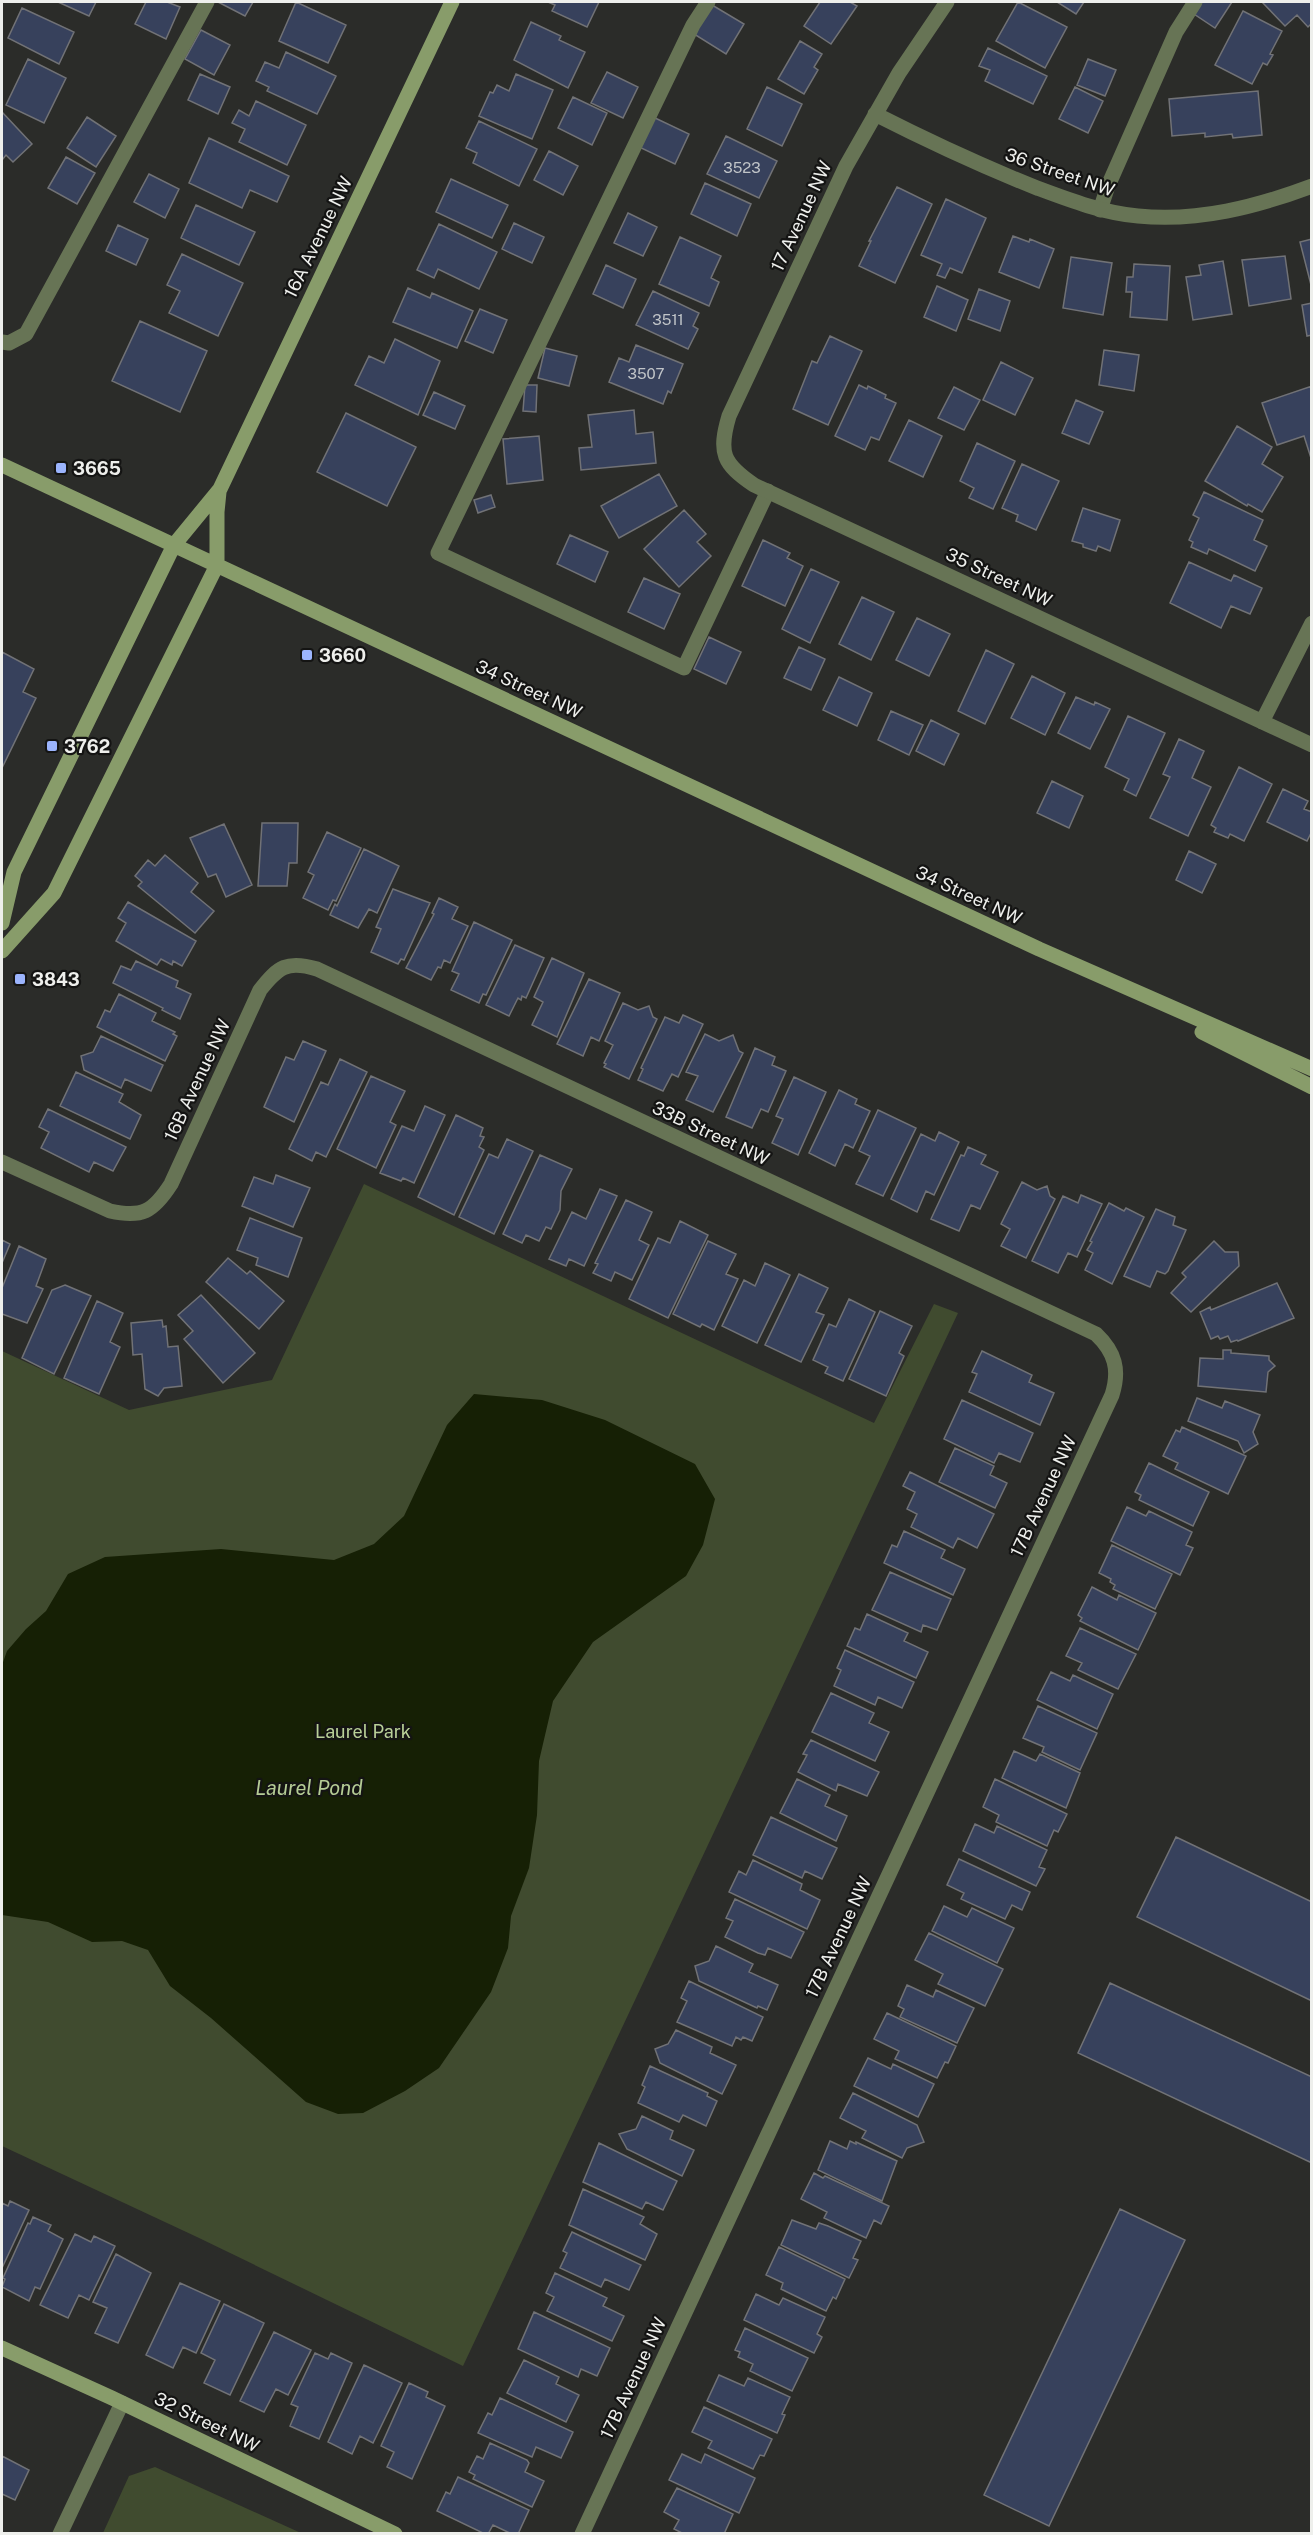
<svg xmlns="http://www.w3.org/2000/svg" width="1313" height="2535" viewBox="0 0 1313 2535" font-family="'Public Sans',sans-serif">
	<rect width="100%" height="100%" fill="#2b2c29"/>
	<!-- green -->
	<path fill="#404b2f" d="M364 1184 874 1423 934 1304 958 1313 463 2366 197 2237 2 2146V1351L129 1410 272 1380Z
		M155 2467 301 2533H103L129 2476Z"/>
	<!-- water -->
	<path fill="#162005" d="M474 1394 542 1400 605 1420 695 1464 715 1499 703 1545 686 1576 593 1642 553 1701 539 1761 537 1815 529 1868 511 1916 508 1948 491 1992 439 2068 405 2091 363 2113 338 2114 306 2102 211 2018 170 1986 148 1950 122 1941 92 1942 48 1922 2 1915V1665L7 1651 26 1629 46 1611 68 1574 105 1557 221 1549 334 1560 374 1544 404 1516 447 1425Z"/>
	<!-- building -->
	<path fill="#37415c" stroke="#717276" stroke-width="1.5" d="M58 2H96L89 16Z
		M146 2H167L180 7 166 39 135 24Z
		M218 2H253L245 16Z
		M296 2 346 25 328 63 279 41Z
		M548 2H599L587 27 552 11 555 5Z
		M820 2H850L857 6 831 44 804 26Z
		M1018 2 1067 27 1045 68 996 41Z
		M1057 2H1084L1076 14Z
		M1198 2H1232L1215 28 1191 12Z
		M1262 2H1312V23L1308 27 1297 15 1285 26Z
		M712 5 744 24 726 54 694 34Z
		M22 8 74 32 59 64 8 38Z
		M1243 11 1282 31 1270 54 1273 55 1267 65 1263 63 1252 84 1215 65Z
		M531 22 561 36 559 40 585 52 568 88 514 60Z
		M201 30 230 45 214 75 185 59Z
		M800 41 822 54 814 67 818 70 804 94 778 79Z
		M988 48 1047 76 1033 104 985 81 990 70 979 66Z
		M286 52 336 76 317 114 267 91 269 87 256 81 265 62 279 68Z
		M28 59 66 78 44 123 6 105Z
		M1088 59 1116 70 1105 96 1077 85Z
		M607 72 638 87 623 118 591 103Z
		M200 74 230 87 218 114 188 100Z
		M516 74 553 90 532 139 479 116 490 92 493 93 497 85 509 91Z
		M767 87 802 104 782 146 747 129Z
		M1075 87 1103 101 1088 133 1059 119Z
		M1258 91 1262 135 1233 138 1232 134 1205 137V133L1172 136 1169 99Z
		M573 97 607 113 592 145 558 128Z
		M256 101 306 125 287 165 239 142 245 129 232 123 239 110 249 116Z
		M2 112 32 144 13 162 6 155 2 160Z
		M87 117 116 136 96 167 67 148Z
		M653 117 689 134 675 164 639 147Z
		M479 121 537 149 519 186 473 163 477 153 466 148Z
		M726 136 777 161 759 198 707 174Z
		M209 138 289 176 277 202 250 190 242 208 189 183Z
		M549 151 578 166 563 195 534 180Z
		M66 157 95 173 77 204 48 188Z
		M149 174 179 189 165 218 134 202Z
		M451 179 508 205 492 238 436 212Z
		M705 183 751 204 737 236 691 214Z
		M897 187 932 204 895 283 859 266 871 241H869Z
		M946 199 986 218 962 273 950 268 945 278 937 275 942 264 921 255Z
		M196 205 255 232 239 265 181 238Z
		M628 213 657 227 643 256 614 243Z
		M514 223 544 237 532 263 502 249Z
		M439 224 497 252 479 289 438 269 434 278 417 270Z
		M118 225 148 239 136 265 106 251Z
		M1013 236 1029 242 1030 239 1054 249 1039 288 999 272Z
		M680 237 721 256 711 278 719 282 709 306 659 284Z
		M1312 239V285H1311L1300 242Z
		M182 254 243 283 218 336 169 313 180 291 167 285Z
		M1285 256 1291 299 1249 306 1242 260Z
		M1071 257 1112 263 1103 315 1063 308Z
		M1223 261 1232 314 1193 320 1186 277 1201 275 1199 265Z
		M1134 264 1170 266 1167 320 1130 317 1132 292H1126L1127 277H1133Z
		M606 265 636 279 623 308 593 294Z
		M937 286 968 300 956 331 924 317Z
		M408 288 430 298 432 293 473 311 457 348 393 322Z
		M979 289 1010 301 1000 331 968 319Z
		M653 291 699 313 693 326 698 329 688 349 636 325Z
		M1312 303V335L1307 336 1302 305Z
		M480 309 507 320 493 353 465 341Z
		M140 321 207 351 180 412 112 381Z
		M830 336 862 351 828 425 793 409 812 361 817 363Z
		M395 339 440 361 418 415 355 385 369 356 384 363Z
		M636 345 683 364 671 393 668 391 663 404 609 382 619 358 629 362Z
		M545 348 577 356 569 386 538 378Z
		M1104 350 1139 355 1134 391 1099 385Z
		M1001 362 1033 378 1015 415 983 400Z
		M525 385H537L536 412 523 411Z
		M859 385 867 389 868 386 886 395 885 398 896 403 879 440 871 437 865 450 835 436Z
		M1312 386V457L1311 458 1304 436 1277 445 1262 403Z
		M954 387 980 400 964 430 938 418Z
		M434 392 465 406 455 429 423 415Z
		M1076 400 1103 412 1089 444 1062 433Z
		M634 410 636 434 653 432 656 463 581 470 579 448 592 447 588 415Z
		M346 413 416 447 387 506 317 472Z
		M909 420 942 436 923 477 889 461Z
		M1237 426 1272 447 1262 464 1283 477 1262 512 1248 504 1247 506 1205 481Z
		M539 436 543 480 507 484 503 439Z
		M977 443 1015 461 993 509 969 498 974 488 960 481Z
		M1022 464 1059 481 1036 530 1016 521 1018 515 1002 508Z
		M659 474 677 506 619 538 601 506Z
		M1204 492 1263 520 1254 540 1267 546 1255 571 1209 549 1207 554 1191 547 1193 542 1189 540 1199 518 1193 515Z
		M491 495 495 507 478 513 474 500Z
		M1083 508 1120 520 1110 551 1098 546 1096 551 1083 547V544L1072 541Z
		M684 510 706 534 697 542 711 556 679 587 644 549Z
		M570 535 608 552 595 582 557 564Z
		M763 540 790 553 787 558 803 566 785 606 742 586Z
		M1189 562 1231 581 1234 575 1262 588 1250 614 1231 606 1221 628 1170 603Z
		M811 569 839 582 810 643 782 629Z
		M644 578 680 594 664 629 628 612Z
		M862 597 894 612 871 660 839 644Z
		M917 618 950 634 929 676 896 660Z
		M709 637 741 652 726 684 694 669Z
		M799 647 825 659 811 690 784 678Z
		M986 650 1014 664 985 724 958 711Z
		M2 652 34 669 23 692 36 698 2 768Z
		M1032 676 1065 693 1045 735 1011 718Z
		M839 677 872 693 857 726 823 710Z
		M1076 697 1094 705 1095 702 1110 709 1090 749 1058 733Z
		M891 711 923 725 909 755 878 740Z
		M1128 716 1165 733 1136 796 1124 790 1129 779 1105 767Z
		M931 720 959 734 944 765 916 751Z
		M1179 739 1204 751 1192 778 1211 787 1188 836 1150 818 1170 777 1163 774Z
		M1239 767 1272 784 1244 841 1230 834 1228 838 1214 832 1216 828 1211 825Z
		M1052 781 1083 796 1069 828 1037 813Z
		M1283 789 1308 801 1304 809 1312 812V831L1307 841 1267 822Z
		M262 823H298L297 863H289L287 886H258Z
		M224 824 252 885 226 897 216 874 208 877 190 838Z
		M327 832 361 848 336 901 333 900 328 910 303 898 314 875 308 872Z
		M364 849 399 866 377 913 369 909 358 928 330 915 335 904 337 906Z
		M1189 851 1216 864 1202 893 1176 880Z
		M165 855 198 883 191 892 214 911 195 933 138 886 142 882 135 876 148 860 155 866Z
		M393 889 430 903 404 960 401 959 398 964 371 952 381 929 376 927Z
		M439 898 458 907 452 919 468 926 450 963 444 960 441 968 438 967 431 980 406 968 434 914 432 913Z
		M128 902 196 941 182 966 173 961 172 965 161 959 157 965 116 941 126 923 118 918Z
		M474 922 512 940 486 995 483 994 479 1003 451 990 459 974 452 971Z
		M515 945 544 958 526 998 522 996 521 1000 518 998 509 1016 486 1005Z
		M552 958 584 973 557 1037 532 1025 543 1002 534 997Z
		M136 961 178 981 176 987 191 994 180 1019 162 1010 163 1008 113 983 121 966 131 970Z
		M589 979 620 993 599 1041 591 1037 583 1056 557 1044Z
		M119 994 156 1013 152 1021 175 1032 173 1034 177 1036 165 1061 97 1027 105 1010 110 1012Z
		M623 1003 638 1010 649 1006 653 1017 657 1019 629 1079 604 1067 606 1064 604 1063 613 1045 605 1041Z
		M683 1015 703 1024 678 1077 672 1074 663 1091 638 1080 643 1069 641 1068 665 1017 679 1023Z
		M705 1034 719 1041 733 1035 739 1051 743 1053 713 1112 686 1100 698 1076 686 1072Z
		M101 1036 163 1065 151 1091 125 1079 121 1088 84 1070 81 1056 93 1052Z
		M303 1041 326 1051 294 1122 264 1107 286 1057 294 1060Z
		M755 1048 775 1057 772 1065 786 1071 768 1112 761 1109 752 1128 726 1117Z
		M340 1059 367 1072 326 1157 316 1152 312 1161 289 1149 321 1082 328 1085Z
		M76 1072 123 1094 119 1102 141 1115 130 1139 60 1106Z
		M371 1076 405 1091 390 1122 396 1125 376 1168 337 1149Z
		M794 1077 826 1092 798 1155 772 1143 783 1119 776 1116Z
		M839 1090 857 1099 855 1104 870 1111 853 1148 845 1144 835 1166 809 1153Z
		M425 1106 445 1115 414 1183 403 1178 401 1181 380 1173 402 1126 414 1131Z
		M48 1109 126 1147 113 1171 94 1162 89 1172 41 1148 49 1132 39 1127Z
		M878 1110 916 1128 883 1196 856 1184 870 1156 859 1151Z
		M456 1115 483 1128 480 1136 484 1137 479 1147 484 1150 454 1215 418 1197Z
		M939 1132 959 1142 934 1195 926 1191 917 1212 891 1199 921 1134 935 1141Z
		M507 1139 533 1151 494 1234 459 1217 489 1154 498 1158Z
		M968 1147 986 1155 981 1164 998 1172 980 1209 971 1205 959 1231 931 1219 961 1155 964 1156Z
		M540 1155 572 1169 561 1191 560 1210 551 1229 546 1227 539 1241 526 1235 522 1243 503 1234Z
		M276 1175 310 1188 293 1227 242 1206 254 1177 273 1184Z
		M1022 1182 1037 1190 1047 1186 1050 1196 1055 1199 1026 1258 1001 1246 1010 1229 1001 1224Z
		M600 1189 617 1196 584 1266 569 1259 566 1266 549 1259 572 1212 586 1219Z
		M1081 1195 1102 1204 1077 1257 1068 1253 1058 1273 1032 1261 1063 1196 1078 1203Z
		M626 1200 652 1212 639 1240 649 1245 632 1280 615 1272 611 1281 593 1273 598 1264 595 1263Z
		M1109 1203 1124 1211 1126 1208 1144 1217 1112 1284 1085 1270 1093 1253 1087 1250 1092 1242 1090 1241Z
		M1156 1209 1175 1217 1173 1225 1186 1230 1168 1271 1165 1274 1157 1271 1150 1287 1124 1276Z
		M250 1218 302 1238 288 1277 256 1265 258 1258 237 1250Z
		M680 1221 708 1235 668 1318 629 1299 658 1238 670 1243Z
		M2 1240 10 1244 2 1263Z
		M708 1241 736 1254 726 1274 738 1279 714 1330 702 1324 700 1327 673 1314Z
		M1214 1241 1225 1252H1238L1239 1266 1191 1312 1171 1293 1186 1277 1182 1273Z
		M19 1246 46 1259 36 1286 43 1289 27 1323 2 1314V1288Z
		M228 1258 247 1274 250 1271 284 1301 259 1329 206 1282Z
		M765 1263 790 1275 757 1343 722 1326 744 1280 755 1286Z
		M799 1274 828 1288 816 1312 824 1315 801 1362 765 1345Z
		M1277 1283 1294 1318 1238 1341 1237 1340 1231 1342 1228 1336 1220 1339 1218 1336 1211 1339 1200 1312 1210 1307 1211 1310Z
		M65 1285 91 1296 54 1374 22 1358 52 1290Z
		M201 1295 255 1353 223 1383 184 1339 193 1331 178 1315Z
		M849 1299 875 1312 843 1381 825 1373 828 1367 813 1360 829 1324 836 1327Z
		M97 1301 123 1313 110 1342 120 1347 99 1394 64 1378Z
		M880 1311 912 1326 899 1353 904 1356 886 1396 849 1379Z
		M162 1320 163 1327 166 1326 168 1347 178 1346 182 1386 164 1388 158 1396 145 1389 142 1354 133 1355 131 1323Z
		M1223 1350H1231V1353L1269 1356V1360L1275 1366 1268 1372 1266 1392 1198 1386 1200 1358 1223 1359Z
		M982 1351 1032 1375 1029 1382 1054 1393 1040 1425 969 1392 977 1374 972 1372Z
		M1197 1398 1222 1408 1225 1401 1260 1415 1253 1432 1258 1444 1244 1453 1238 1441 1188 1421Z
		M962 1400 1033 1433 1020 1462 999 1453 994 1463 944 1439Z
		M1182 1427 1246 1456 1228 1494 1175 1469 1178 1463 1163 1456 1176 1430 1180 1432Z
		M955 1448 994 1466 990 1475 1007 1483 995 1508 939 1482Z
		M1149 1463 1209 1492 1193 1526 1139 1500 1141 1495 1135 1492Z
		M910 1472 994 1514 977 1548 958 1538 953 1548 911 1527 917 1514 907 1509 915 1492 903 1486Z
		M1127 1507 1146 1516 1149 1511 1192 1532 1186 1545 1193 1548 1180 1575 1111 1541Z
		M904 1531 945 1550 941 1558 965 1569 953 1595 884 1563 892 1545 897 1547Z
		M1112 1545 1172 1574 1155 1609 1113 1589 1115 1585 1110 1582 1111 1579 1099 1573Z
		M890 1572 951 1599 937 1630 923 1625 921 1632 872 1610Z
		M1092 1587 1117 1600 1119 1595 1156 1613 1138 1650 1080 1621 1082 1618 1078 1615Z
		M867 1614 908 1633 904 1641 928 1652 916 1678 847 1646 855 1628 860 1630Z
		M1080 1628 1136 1654 1118 1689 1078 1670 1082 1663 1066 1656Z
		M845 1650 914 1682 902 1708 878 1697 875 1705 834 1686 841 1670 837 1668Z
		M1051 1672 1070 1681 1073 1675 1113 1694 1097 1729 1037 1700Z
		M831 1693 874 1713 869 1723 889 1732 875 1761 812 1732Z
		M1038 1706 1097 1733 1080 1770 1042 1752 1044 1747 1023 1738Z
		M811 1740 879 1772 867 1796 838 1784 836 1791 798 1772 807 1755 803 1754Z
		M1014 1751 1036 1761 1040 1754 1080 1773 1066 1808 1002 1778Z
		M797 1779 830 1795 825 1806 847 1816 836 1841 780 1813Z
		M995 1779 1067 1814 1058 1832 1054 1830 1047 1846 996 1822 999 1815 983 1807Z
		M771 1817 837 1848 822 1879 805 1871 802 1878 753 1855Z
		M975 1824 994 1833 997 1826 1047 1850 1039 1867 1045 1869 1036 1886 963 1851Z
		M1176 1837 1312 1902V2001L1137 1917Z
		M959 1859 1030 1892 1022 1910 1012 1905 1005 1919 961 1899 964 1893 947 1885Z
		M753 1860 802 1884 800 1890 820 1900 807 1929 729 1892 739 1871 746 1875Z
		M735 1899 804 1932 791 1958 768 1948 765 1955 758 1953 725 1937 733 1921 726 1918Z
		M944 1906 967 1917 972 1908 1014 1928 997 1963 932 1931Z
		M929 1933 1003 1969 985 2006 938 1984 943 1974 915 1960Z
		M716 1946 753 1964 749 1972 778 1985 767 2010 758 2006 757 2008 699 1981 695 1966 709 1961Z
		M689 1981 763 2017 752 2041 743 2037 741 2040 736 2037 732 2046 677 2022 687 2001 681 1998Z
		M1110 1983 1312 2077V2163L1078 2053Z
		M907 1985 933 1997 936 1990 974 2008 957 2043 900 2017 904 2009 898 2006Z
		M887 2013 956 2046 948 2063 945 2062 937 2078 895 2059 899 2051 874 2039Z
		M676 2030 712 2047 710 2053 736 2065 722 2094 660 2063 655 2049 668 2044Z
		M868 2058 891 2069 893 2064 934 2084 918 2117 854 2086Z
		M650 2066 708 2093 707 2096 717 2101 706 2126 683 2115 679 2122 638 2103 645 2087 642 2085Z
		M853 2093 917 2125 924 2142 907 2148 902 2158 862 2138 866 2131 840 2118Z
		M642 2116 673 2131 670 2139 694 2150 682 2176 627 2149 619 2134 636 2129Z
		M830 2141 847 2149 850 2141 856 2144V2142L897 2161 882 2201 818 2170Z
		M599 2143 677 2181 663 2210 646 2202 642 2209 583 2182Z
		M814 2173 823 2178 825 2176 889 2206 881 2224 874 2220 866 2238 824 2218 827 2212 801 2199Z
		M583 2189 644 2217 640 2224 657 2234 645 2260 569 2225Z
		M10 2201 29 2210 2 2268V2203L8 2206Z
		M1120 2209 1185 2240 1049 2526 984 2495Z
		M33 2217 51 2225 48 2231 63 2239 40 2289 35 2287 29 2301 2 2287 5 2279 3 2278 28 2223 30 2224Z
		M792 2220 816 2229 819 2223 828 2226 861 2241 853 2258 858 2260 849 2278 781 2245Z
		M572 2232 641 2265 629 2290 605 2279 601 2287 560 2268 567 2253 563 2251Z
		M75 2234 91 2242 94 2236 115 2246 89 2300 79 2295 68 2318 40 2305Z
		M779 2247 845 2279 836 2299 833 2297 826 2311 781 2289 783 2283 766 2275Z
		M116 2254 151 2273 118 2343 95 2333 107 2308 93 2302Z
		M555 2273 607 2298 603 2306 624 2316 612 2341 547 2311 554 2297 546 2293Z
		M180 2283 220 2301 196 2353 183 2347 173 2368 146 2355Z
		M756 2294 779 2305 783 2298 825 2317 817 2334 822 2337 814 2353 744 2320Z
		M224 2304 264 2323 230 2395 204 2383 215 2360 201 2353Z
		M534 2312 610 2348 597 2376 581 2369 578 2377 518 2349Z
		M745 2328 808 2358 792 2391 750 2371 753 2364 738 2357 740 2352 735 2350Z
		M274 2332 311 2350 288 2395 276 2389 264 2412 240 2401Z
		M315 2353 328 2359 331 2353 352 2363 319 2439 290 2426 298 2407 291 2404Z
		M524 2360 559 2377 556 2384 579 2395 566 2422 507 2393Z
		M364 2365 402 2383 373 2443 360 2436 352 2454 328 2442Z
		M719 2375 744 2386 748 2378 790 2397 782 2414 785 2415 777 2433 707 2401Z
		M409 2383 428 2392 426 2397 445 2406 412 2479 387 2467 394 2452 381 2446Z
		M500 2398 573 2432 561 2458 536 2447 532 2457 478 2433 488 2413 492 2415Z
		M704 2407 772 2439 764 2456 760 2455 753 2469 708 2448 712 2441 692 2432Z
		M490 2443 527 2460 529 2463 525 2472 544 2481 532 2507 473 2479 475 2475 469 2472 477 2456 483 2459Z
		M682 2454 701 2463 705 2454 755 2478 739 2513 669 2480Z
		M2 2456 29 2470 15 2500 2 2494Z
		M458 2477 529 2510 518 2534H512L493 2525 488 2534H485L437 2511 446 2492 450 2494Z
		M677 2488 733 2514 724 2534H684L674 2529 679 2520 664 2512Z"/>
	<g fill="none" stroke-linecap="round" stroke-linejoin="round">
		<!-- lane -->
		<path stroke="#677455" stroke-width="15" d="M708 2 693 25 438 553 684 668 768 491
			M1100 210 1108 186 1176 32 1195 2
			M2 342 9 343 26 334 207 2"/>
		<!-- street -->
		<path stroke="#677455" stroke-width="15" d="M947 2 899 73 846 166 729 416C718 453 723 464 754 485L1312 745
			M875 114C928 141 982 166 1037 188 1069 200 1103 213 1138 216 1198 222 1256 207 1312 186
			M1262 722 1312 623
			M2 1162 110 1211C142 1218 153 1212 171 1184L260 990C278 967 287 960 317 969L1096 1334C1115 1352 1120 1370 1112 1395L582 2534
			M60 2534 122 2403"/>
		<!-- secondary -->
		<path stroke="#889c6a" stroke-width="15" d="M2 465 1039 949 1312 1069
			M2 923 14 872 174 545 220 489 452 2
			M2 951 54 893 217 565V512L219 492
			M1202 1032 1312 1087
			M2 2348 112 2398 395 2534"/>
	</g>
	<!-- markers -->
	<g fill="#9bb4fd" stroke="#141413" stroke-width="2">
		<rect x="55" y="462" width="12" height="12" rx="3"/>
		<rect x="301" y="649" width="12" height="12" rx="3"/>
		<rect x="46" y="740" width="12" height="12" rx="3"/>
		<rect x="14" y="973" width="12" height="12" rx="3"/>
	</g>
	<g text-anchor="middle" dominant-baseline="central" stroke-width="4.5" stroke-linejoin="round" paint-order="stroke">
		<!-- number labels -->
		<g font-size="15" fill="#c0c4c8">
			<text x="742" y="167">3523</text>
			<text x="668" y="319">3511</text>
			<text x="646" y="373">3507</text>
		</g>
		<!-- street labels -->
		<g font-size="18" fill="#eeefec" stroke="#141413">
			<text transform="translate(1060 172) rotate(19)">36 Street NW</text>
			<text transform="translate(801 216) rotate(-65)">17 Avenue NW</text>
			<text transform="translate(318 237) rotate(-64)">16A Avenue NW</text>
			<text transform="translate(999 577) rotate(25)">35 Street NW</text>
			<text transform="translate(529 689) rotate(25)">34 Street NW</text>
			<text transform="translate(969 895) rotate(25)">34 Street NW</text>
			<text transform="translate(197 1080) rotate(-65)">16B Avenue NW</text>
			<text transform="translate(711 1133) rotate(25)">33B Street NW</text>
			<text transform="translate(1043 1496) rotate(-65)">17B Avenue NW</text>
			<text transform="translate(838 1937) rotate(-65)">17B Avenue NW</text>
			<text transform="translate(633 2378) rotate(-65)">17B Avenue NW</text>
			<text transform="translate(207 2422) rotate(26)">32 Street NW</text>
		</g>
		<!-- poi labels -->
		<g font-size="18" font-weight="bold" fill="#eeefec" stroke="#141413" text-anchor="start">
			<text x="73" y="468">3665</text>
			<text x="319" y="655">3660</text>
			<text x="64" y="746">3762</text>
			<text x="32" y="979">3843</text>
		</g>
		<!-- park labels -->
		<g font-size="18" fill="#b9d098" stroke="#141413">
			<text x="363" y="1731">Laurel Park</text>
		</g>
		<!-- water labels -->
		<g font-size="20" font-style="italic" fill="#b5cc95" stroke="#141413">
			<text x="309" y="1788">Laurel Pond</text>
		</g>
	</g>
	<!-- border -->
	<rect width="1313" height="2535" fill="none" stroke="#eeefec" stroke-width="6"/>
</svg>
